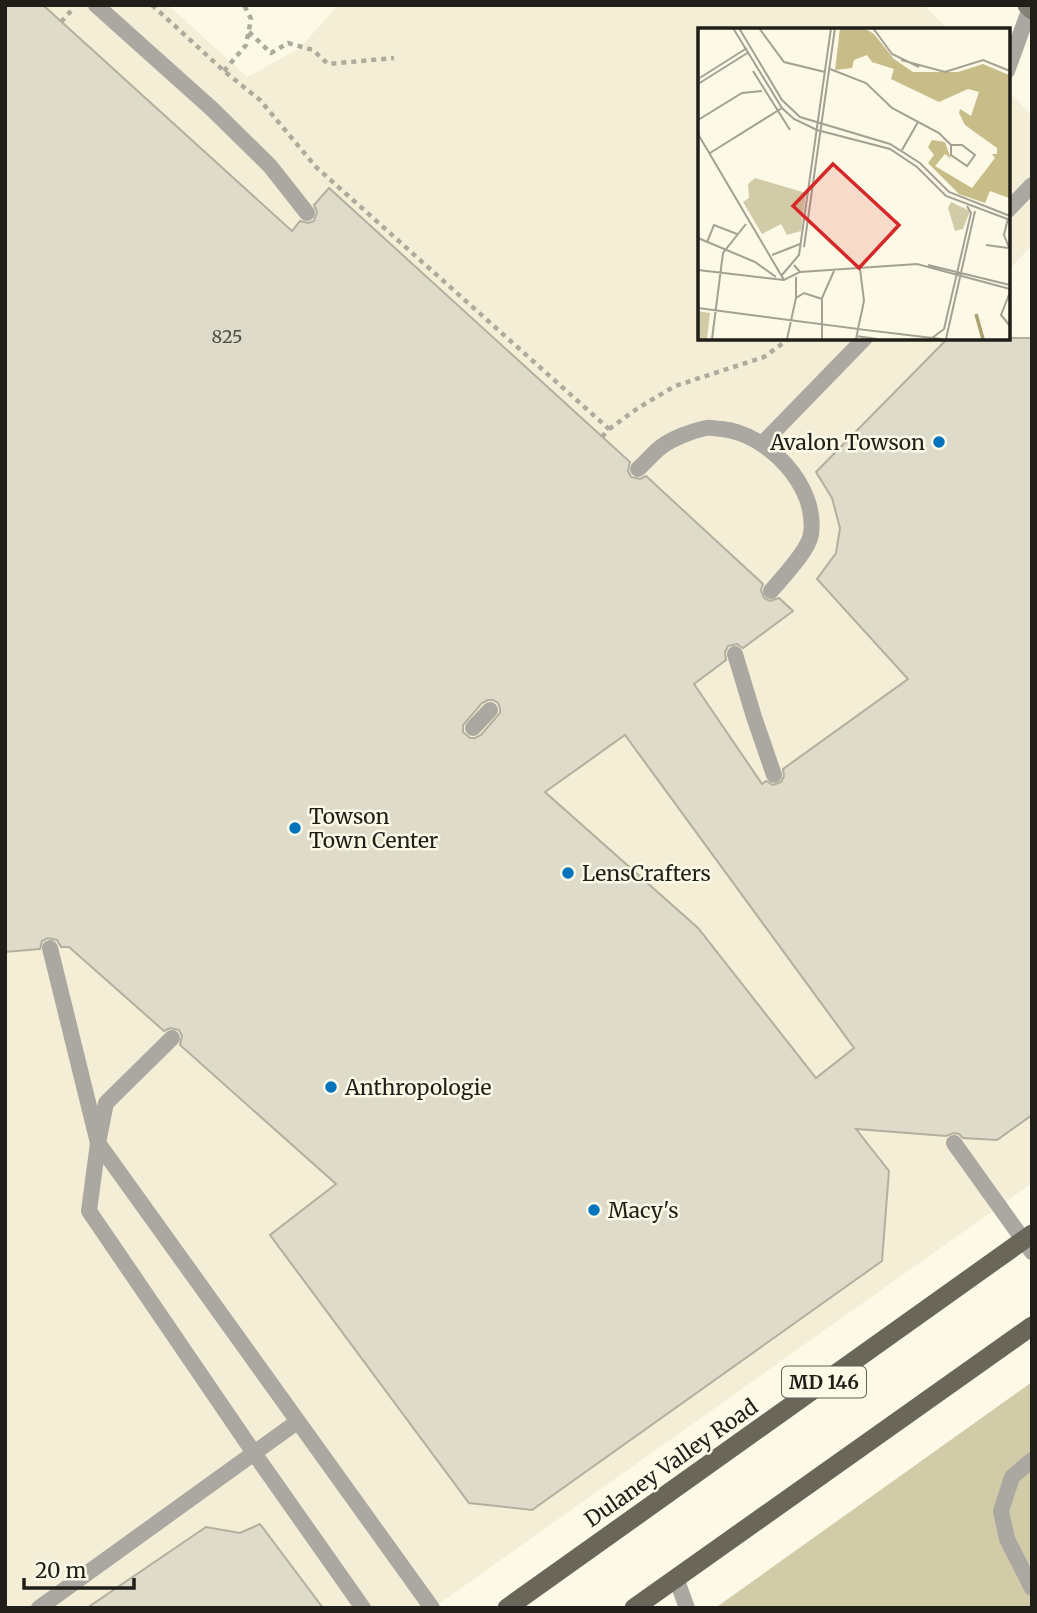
<svg xmlns="http://www.w3.org/2000/svg" width="1037" height="1613" viewBox="0 0 1037 1613" font-family="Merriweather,serif">
	<rect width="100%" height="100%" fill="#fcf9e7"/>
	<!-- built -->
	<path fill="#f3eed5" d="M5 5H168L247 77 299 49 338 5H924L949 30H699V338H948L816 472 832 498 840 528 836 553 817 579 908 679 1032 590V1183L433 1608H5Z
		M1007 89 1032 116V245L1007 272Z"/>
	<!-- green -->
	<path fill="#d2cba8" d="M1032 1382V1608H720L718 1606Z"/>
	<!-- building -->
	<path fill="#dfdbca" stroke="#b2af9e" stroke-width="2" fill-rule="evenodd" d="M5 5H43L292 231 300 221 308 223 314 221 317 212 314 205 329 188 630 462 628 471 631 477 640 479 646 476 763 584 761 590 764 598 770 601 779 598 793 611 743 648 737 644 728 646 725 652 726 660 694 684 762 784 766 781 773 785 781 782 784 776 783 769 908 679 817 579 836 553 840 528 832 498 816 472 948 338H1032V1115L997 1140 963 1138 959 1134 954 1133 946 1136 856 1129 889 1171 882 1261 532 1510 469 1503 270 1235 336 1184 180 1045 182 1036 179 1030 170 1028 164 1031 69 947H61L57 940 48 938 42 941 40 949 5 952ZM488 700H493L498 703 500 708V713L481 735 475 738H470L463 732V725L482 703ZM625 735 854 1048 816 1078 698 928 545 792Z
		M260 1524 323 1608H87L206 1527 240 1533Z"/>
	<g fill="none" stroke-linecap="round" stroke-linejoin="round">
		<!-- path -->
		<path stroke="#adab9d" stroke-width="4.5" stroke-dasharray="5 5" stroke-linecap="butt" d="M152 5 224 71 260 100 316 167 609 429 602 437
			M61 22 71 11
			M249 32 271 53 288 43 313 50 328 64 394 58
			M224 71 246 45 251 19 244 5
			M609 429 638 408 675 386 764 357 790 338"/>
		<!-- service -->
		<path stroke="#aaa8a1" stroke-width="16" d="M96 5 212 109 270 166 307 213
			M1007 71 1030 8
			M1007 211 1032 185
			M762 444 865 338
			M638 469C646 462 653 453 661 447 673 438 692 431 706 428 711 427 717 429 722 429 768 434 818 486 811 534 809 550 782 578 771 591
			M735 654 754 717 774 775
			M473 728 490 710
			M50 948 98 1143 432 1608
			M172 1038 106 1103 98 1143 89 1211 254 1453 363 1608
			M954 1143 1032 1252
			M1032 1460 1012 1477 1001 1511 1007 1539 1032 1588
			M676 1578 687 1608
			M39 1608 297 1422"/>
		<!-- secondary -->
		<path stroke="#848277" stroke-width="19" d="M1027 5 1032 10"/>
		<!-- primary -->
		<path stroke="#6a675a" stroke-width="19" d="M507 1608 1032 1234
			M634 1608 1032 1326"/>
	</g>
	<!-- markers -->
	<g fill="#0274be" stroke="#fcf9e7" stroke-width="2.5">
		<circle cx="939" cy="442" r="7"/>
		<circle cx="295" cy="828" r="7"/>
		<circle cx="568" cy="873" r="7"/>
		<circle cx="331" cy="1087" r="7"/>
		<circle cx="594" cy="1210" r="7"/>
	</g>
	<g text-anchor="middle" dominant-baseline="central" stroke-width="5" stroke-linejoin="round" paint-order="stroke">
		<!-- number labels -->
		<g font-size="18" fill="#4f4d44">
			<text x="227" y="336">825</text>
		</g>
		<!-- shield labels -->
		<rect fill="#fcf9e7" stroke="#616056" stroke-width="2" x="782" y="1366.5" width="84" height="31" rx="5"/>
		<g font-size="19" font-weight="bold" fill="#1f1e18">
			<text x="824" y="1382">MD 146</text>
		</g>
		<!-- poi labels -->
		<g font-size="21" fill="#1f1e18" stroke="#fcf9e7" text-anchor="start">
			<text x="925" y="442" text-anchor="end">Avalon Towson</text>
			<text x="309" y="816">Towson<tspan x="309" dy="24">Town Center</tspan></text>
			<text x="582" y="873">LensCrafters</text>
			<text x="345" y="1087">Anthropologie</text>
			<text x="608" y="1210">Macy's</text>
		</g>
		<!-- street labels -->
		<g font-size="21" fill="#1f1e18" stroke="#fcf9e7">
			<text transform="translate(671 1463) rotate(-35)">Dulaney Valley Road</text>
		</g>
	</g>
	<!-- overview -->
	<g transform="translate(698 28)">
		<rect width="312" height="312" fill="#fcf9e7"/>
		<path d="M57 150 108 165 103 203 89 207 83 196 64 206 45 174 51 170 50 156ZM253 174 272 183 265 201 257 203 250 180ZM0 283 12 285 9 311H0Z" fill="#d2cba8"/>
		<path d="M142 0H166L176 6 196 31 215 44H260L285 36 311 47V170L292 163 287 175 261 166 230 135 236 127 230 119 234 112 247 114 253 131 247 126 237 138 274 160 297 130 294 126H299V120L267 97 261 85 262 81 273 88 281 64 270 61 241 74 193 51 196 41 174 34 169 27 156 32 154 40 137 42Z" fill="#c8bd88"/>
		<path fill="none" stroke="#ada26e" stroke-width="3.5" d="M278 286 285 311"/>
		<path fill="none" stroke="#a4a194" stroke-width="2" d="M35 0 84 80 96 91 119 102 192 121 219 139 248 168 312 192M41 0 84 72 102 89 192 116 222 135 251 164 312 188M61 0 86 34 127 44M175 0 194 26 221 39M203 32 247 44 285 32 312 43M132 41 168 55 194 80 241 105 253 117V127L269 138 277 127 264 117H253M55 43 92 102M0 51 49 20M0 56 51 24M0 92 44 65 64 63M0 106 86 252 102 244 96 237M204 122 220 94M12 125 84 80M310 190 306 207 312 222M0 210 57 234 78 249M9 214 16 197 39 206M288 217 310 220M106 219 137 0M74 227 102 216M230 237 312 257M0 242 86 252M102 244 219 236 312 261M84 247 101 227 133 0M312 264 303 287 312 298M98 270 106 265 124 271M0 280 160 301 166 273 162 241M158 308 179 311M234 310 246 301 273 185 269 178M14 311 25 225 48 196M89 311 98 270V249M124 311V270L136 243M158 311 160 301 243 311M248 311 277 183"/>
		<path fill="#d62828" fill-opacity="0.15" stroke="#d62828" stroke-width="3.5" d="M135 136 201 197 161 240 95 178Z"/>
		<rect width="312" height="312" fill="none" stroke="#1f1e18" stroke-width="3.5"/>
	</g>
	<!-- border -->
	<rect width="1037" height="1613" fill="none" stroke="#1f1e18" stroke-width="14"/>
	<!-- scale -->
	<path d="M24 1578v10h110v-10" fill="none" stroke="#1f1e18" stroke-width="3.5"/>
	<text x="35" y="1578" font-size="21" fill="#1f1e18" stroke="#fcf9e7" stroke-width="5" paint-order="stroke">20 m</text>
</svg>
